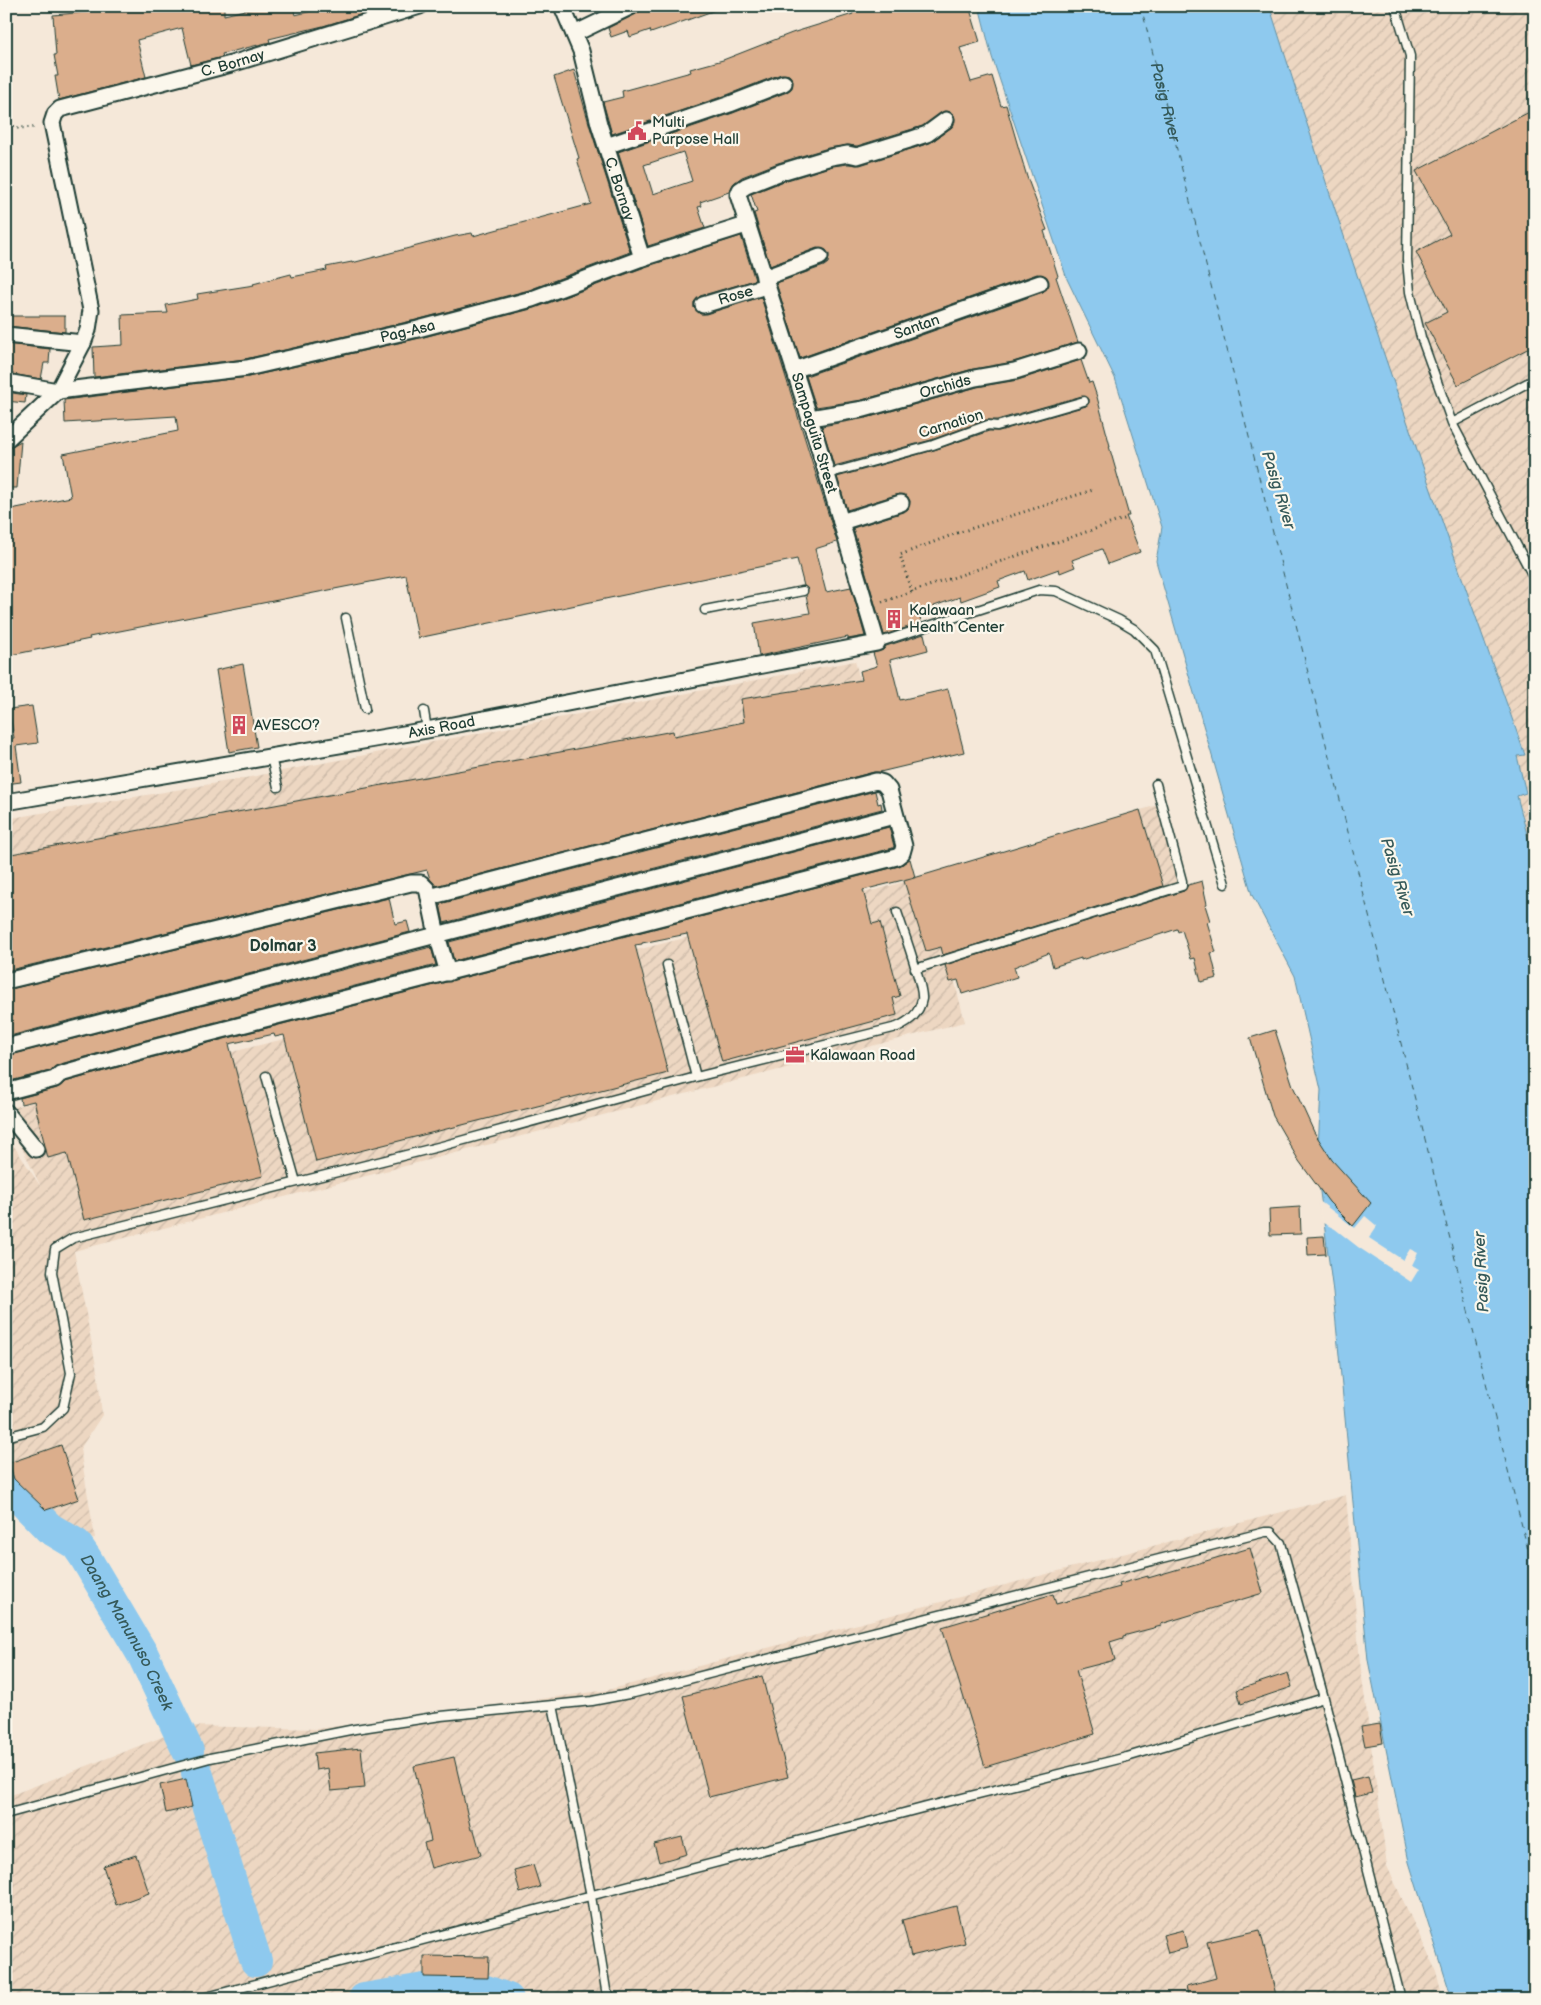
<svg xmlns="http://www.w3.org/2000/svg" width="1541" height="2005" viewBox="0 0 1541 2005" font-family="'Balsamiq Sans',sans-serif">
	<defs>
		<pattern id="industrial-furrows" width="10" height="10" patternUnits="userSpaceOnUse" patternTransform="scale(1.25)"><rect width="10" height="10" fill="#edd7c2"/><path d="M-1 1l2-2M0 10L10 0M9 11l2-2" fill="none" stroke="#cbb9a7"/></pattern>
	</defs>
	<rect width="100%" height="100%" fill="#f5e8d9"/>
	<filter id="ink" filterUnits="userSpaceOnUse"><feTurbulence type="fractalNoise" baseFrequency=".02" numOctaves="2"/><feDisplacementMap in="SourceGraphic" scale="10" xChannelSelector="R" yChannelSelector="G"/><feConvolveMatrix kernelMatrix="1 2 1 2 8 2 1 2 1" color-interpolation-filters="sRGB"/></filter>
	<g filter="url(#ink)">
		<!-- industrial -->
		<path fill="url(#industrial-furrows)" d="M1259 6H1535V865L1517 795 1526 793 1517 756 1525 754 1426 479 1319 165 1271 12 1260 13Z
			M855 661 880 757 6 941V819L240 779Z
			M1164 803 1186 892 951 968 965 1022 74 1251 98 1376 102 1415 80 1449 95 1538 77 1540 6 1486V1134L41 1187 6 1115V1109L883 888Z
			M1346 1495 1360 1662 1387 1866 1436 1971 1443 1999H567L506 1987 411 1979 349 1999H6V1797L191 1726 317 1729 608 1690Z"/>
		<!-- water -->
		<path fill="#8ec9ee" stroke="#6291a4" d="M979 6H1259L1260 13 1271 11C1349 261 1437 508 1525 755L1517 756 1526 793 1517 796 1535 865V1999H1452L1409 1862 1368 1660 1333 1292 1317 1169 1321 1090 1295 976 1252 895 1156 561 1162 527 1115 378 1067 279 992 57Z"/>
		<!-- pier -->
		<path fill="#f5e8d9" d="M1318 1200 1355 1228 1365 1216 1377 1226 1369 1238 1403 1260 1410 1249 1418 1253 1412 1265 1419 1269 1411 1282 1358 1247 1335 1229 1321 1222Z"/>
		<g fill="none" stroke-linecap="round" stroke-linejoin="round">
			<!-- river -->
			<g stroke="#8ec9ee" stroke-width="32">
				<path id="s1" d="M6 1484 49 1528 76 1544 85 1557 143 1655 188 1751"/>
				<path d="M197 1773 256 1961"/>
				<path d="M364 1999 424 1989 486 1991 508 1999"/>
			</g>
			<!-- ferry -->
			<path stroke="#355959" stroke-width="1" stroke-dasharray="6 5" stroke-linecap="butt" id="s2" d="M1141 6 1535 1578"/>
		</g>
		<!-- building -->
		<path fill="#dbae8c" stroke="#1f3d34" fill-rule="evenodd" d="M85 6H224V15L263 6H293L295 15 333 6H381L382 8 323 26 269 39 270 42 222 54 223 57 191 65 182 28 137 40 146 77 59 100 55 76H58L54 55H56L53 15 87 12Z
			M641 6H721V8L651 33 650 30 630 37 628 31 611 37 608 28 636 14Z
			M869 6H969L980 42 960 48 971 82 992 76 1001 106 1006 105 1027 177 1047 230 1044 231 1058 276 1056 277 1078 342 1013 362 973 369 862 400 816 407 806 376 1043 292 1049 285 1046 276 1037 274 800 358 776 283 824 266 828 263 829 254 826 250 817 248 770 266 754 213 757 212 751 194 784 181 833 166 848 164 860 165 930 143 952 127 955 119 954 115 950 112 944 111 923 126 906 131 857 146 847 145 828 148 778 163 742 177 734 183 729 192 700 202 702 206 698 207 705 228 648 246 618 152 733 113 787 92 792 88 793 80 789 75 781 74 727 95 612 134 603 102 623 97 622 91 691 72 690 69 723 60 792 33 853 14 852 12ZM683 152 692 181 653 194 644 165Z
			M574 70 590 127 630 252 529 290 416 320 245 359 94 377 93 347 123 345 122 315 168 313 166 305 198 299 197 294 254 285 253 284 291 274 292 277 327 270 326 267 352 262V263L455 236 472 233 473 236 591 204 577 159 579 158 554 77Z
			M1535 109V345L1458 385 1425 323 1447 312 1416 252 1450 234 1416 171Z
			M741 236 755 280 700 296 694 302V308L700 314H706L761 297 837 542 815 549 826 592 851 587 865 636 848 639V637L759 656 754 623 810 613 806 596 808 589 804 586 797 559 418 638 406 575 89 637 90 639 6 656V510L71 497 63 454 178 431 176 416 65 423 64 400 248 377 420 338 535 308 645 267Z
			M6 316H65V332L6 326Z
			M6 344 50 349 49 363H44L41 379 6 373Z
			M1081 360 1089 383 1092 382 1097 397 1110 446H1109L1129 516H1126L1140 552 1108 564 1102 549 1072 560 1075 567 1060 573 1059 569 1028 580 1025 571 998 581 1000 587 961 601 960 597 934 606 935 610 920 616 921 623 884 635 853 528 904 512 908 509 910 501 907 496 899 494 847 510 837 477 934 450 989 431H999L1086 406 1089 403V399L1082 396 997 420H986L931 440 834 466 822 426 866 418 977 387 1018 380Z
			M6 392 26 395 25 403 6 401Z
			M21 441 17 488H6V449Z
			M924 634 928 650 890 660 900 700 948 689 964 752 880 772H874L436 886 430 879 427 870 6 971V855L673 731 674 736 744 722 741 699 862 680 860 671 877 666 873 653 883 650 886 646Z
			M243 664 257 747 229 752 216 670Z
			M32 706 38 743 16 746 21 782 6 784V739L14 738 9 709Z
			M875 791 878 804 881 803 882 809 444 923 440 904Z
			M1140 810 1163 886 943 955 941 947 926 951 904 881Z
			M889 827 894 846 893 848 454 961 449 942Z
			M910 859 915 877 863 890 872 924 880 922 900 996 893 998 897 1015 722 1062 687 934 642 943V944L635 945 668 1073 316 1162 284 1035 275 1037 274 1034 229 1044 263 1176 84 1220 67 1153 48 1158 34 1101 21 1104 20 1098 57 1088 65 1082 150 1058 899 866Z
			M1202 881 1207 904 1205 905 1210 921 1207 922 1216 952 1211 953 1217 978 1201 982 1195 958 1191 959 1182 930 1178 932 1177 929 1081 960V958L1053 967 1049 953 1014 967 1017 977 962 994 958 980 950 982 945 965 1184 891 1188 885Z
			M389 898 395 924 407 921 410 932 6 1037V990Z
			M431 947 436 965 146 1040 57 1065 50 1071 6 1082V1056Z
			M1275 1030 1293 1086 1314 1132 1332 1160 1371 1203 1353 1226 1329 1202 1299 1161 1273 1116 1250 1038Z
			M1300 1207 1301 1234 1270 1235 1269 1209Z
			M1324 1236 1326 1254 1308 1255 1307 1237Z
			M61 1445 79 1499 46 1510 14 1479 9 1463Z
			M1250 1548 1263 1593 1161 1624V1626L1123 1636V1638L1110 1642 1115 1660 1076 1670 1095 1734 985 1767 942 1627 1053 1594 1056 1604 1120 1587 1119 1584 1148 1576V1578Z
			M1288 1673 1292 1687 1241 1704 1237 1690Z
			M762 1676 788 1777 709 1797 683 1696Z
			M1380 1724 1383 1743 1365 1746 1361 1727Z
			M361 1748 365 1788 331 1791 328 1768 316 1770 314 1753Z
			M454 1757 471 1830H474L481 1855 431 1868 424 1843 431 1841 414 1766Z
			M1368 1776 1372 1793 1355 1797 1351 1780Z
			M186 1779 192 1807 166 1813 160 1785Z
			M682 1837 687 1854 659 1862 654 1844Z
			M136 1855 149 1893 116 1905 103 1866Z
			M533 1865 540 1887 520 1893 514 1870Z
			M956 1906 965 1943 911 1956 902 1920Z
			M1183 1930 1187 1948 1168 1953 1163 1935Z
			M1260 1930 1277 1999H1189L1186 1986 1216 1978 1207 1942Z
			M424 1956 489 1957 488 1978 424 1977Z"/>
		<g fill="none" stroke-linecap="round" stroke-linejoin="round">
			<!-- lane casing -->
			<g stroke="#1f3d34" stroke-width="11">
				<path id="lane" d="M1395 6 1410 56 1407 260 1410 292 1421 337 1452 423 1535 580
					M1452 423 1535 379
					M827 474 933 445 988 425 997 426 1084 401
					M705 610 803 591
					M346 618 365 709
					M877 643 1039 590 1056 591 1119 620 1134 629 1155 650 1225 884
					M424 711 427 730
					M271 757 278 787
					M667 965 696 1077
					M915 969 1182 886V881L1156 784
					M266 1076 296 1182
					M6 1437 43 1427 63 1408 71 1373 52 1272 55 1249 73 1238 442 1146 696 1077 897 1027C910 1021 919 1014 922 999 924 987 902 927 897 912
					M553 1705 592 1701 634 1693 1265 1532H1271L1281 1543 1324 1698 1401 1999
					M6 1814 210 1758 355 1729 441 1716 553 1705 591 1896 606 1990 612 1999
					M199 1999 930 1806 1127 1757 1324 1698"/>
			</g>
			<!-- street casing -->
			<g stroke="#1f3d34" stroke-width="19">
				<g id="street">
					<path id="s3" d="M562 6 581 51 599 124 642 258"/>
					<path d="M574 34 632 6"/>
					<path d="M606 146 730 104 784 83"/>
					<path d="M764 278 820 257"/>
					<path id="s4" d="M703 305 766 286"/>
					<path d="M6 335 83 343"/>
					<path id="s5" d="M794 370 1040 283"/>
					<path id="s6" d="M6 382 58 391 247 368 418 329 532 299 642 258 746 225"/>
					<path id="s7" d="M810 418 864 409 975 378 1015 371 1079 351"/>
					<path id="s8" d="M6 440 58 391 83 343 88 330 91 310 52 123 55 114 60 109 231 64 420 6"/>
					<path d="M841 522 901 503"/>
					<path id="s9" d="M6 802 427 730 877 643 817 441 738 195 740 190 746 186 781 172 831 157 848 154 857 156 909 140 927 134 946 120"/>
					<path d="M429 897 437 935 448 973"/>
					<path d="M6 981 411 883H421L427 889 429 897 876 781 883 783 889 790 904 846 902 853 897 857 148 1049 60 1074 55 1079 6 1092"/>
					<path d="M6 1047 894 816"/>
					<path d="M6 1112 36 1149"/>
				</g>
			</g>
			<!-- path -->
			<path stroke="#1f3d34" stroke-width="3" stroke-dasharray="1 4" stroke-linecap="butt" d="M6 97 9 117 14 127 18 128 37 127
				M912 592 900 555 957 533 1093 490
				M882 602 1127 518"/>
			<!-- lane -->
			<use href="#lane" stroke="#fbf7ec" stroke-width="8"/>
			<!-- street -->
			<use href="#street" stroke="#fbf7ec" stroke-width="15"/>
		</g>
	</g>
	<!-- icons -->
	<defs>
		<g id="civic-bare" transform="scale(1.5)"><path d="M-.6-6.5H3V-4.5H.6V-3L4-1V1h2V6H-6V1h2V-1L-.6-3ZM-1.2 2.5V6h2.4V2.5Z" fill="#d1495b" stroke="#fbf7ec" stroke-width="2.5" paint-order="stroke"/></g>
		<g id="building-bare" transform="scale(1.5)"><path d="M-4-6H4V6H1V3H-1V6H-4ZM-2.5-4.3h1.7v1.8h-1.7ZM.8-4.3h1.7v1.8H.8ZM-2.5-1h1.7V.8h-1.7ZM.8-1h1.7V.8H.8Z" fill="#d1495b" stroke="#fbf7ec" stroke-width="2.5" paint-order="stroke"/></g>
		<g id="office-bare" transform="scale(1.5)"><path d="M-6-3h4V-5.5h4V-3h4V5H-6ZM-1-4.5V-3h2v-1.5ZM-6 0V1H6V0Z" fill="#d1495b" stroke="#fbf7ec" stroke-width="2.5" paint-order="stroke"/></g>
	</defs>
	<g fill-rule="evenodd">
		<use href="#civic-bare" x="637" y="131"/>
		<use href="#building-bare" x="894" y="619"/>
		<use href="#building-bare" x="239" y="725"/>
		<use href="#office-bare" x="795" y="1055"/>
	</g>
	<g text-anchor="middle" dominant-baseline="central" stroke-width="4.5" stroke-linejoin="round" paint-order="stroke">
		<!-- street labels -->
		<g font-size="15" fill="#1f3d34" stroke="#fbf7ec">
			<text stroke="none"><textPath href="#s8" startOffset="546">C. Bornay</textPath></text>
			<text stroke="none"><textPath href="#s3" startOffset="192">C. Bornay</textPath></text>
			<text stroke="none"><textPath href="#s4" startOffset="34">Rose</textPath></text>
			<text stroke="none"><textPath href="#s5" startOffset="130">Santan</textPath></text>
			<text stroke="none"><textPath href="#s6" startOffset="408">Pag-Asa</textPath></text>
			<text stroke="none"><textPath href="#s7" startOffset="139">Orchids</textPath></text>
			<text transform="translate(951 424) rotate(-17)">Carnation</text>
			<text transform="translate(814 433) rotate(73)">Sampaguita Street</text>
			<text stroke="none"><textPath href="#s9" startOffset="442">Axis Road</textPath></text>
		</g>
		<!-- poi labels -->
		<g font-size="15" fill="#1f3d34" stroke="#fbf7ec" text-anchor="start">
			<text x="652" y="122">Multi<tspan x="652" dy="17">Purpose Hall</tspan></text>
			<text x="909" y="610">Kalawaan<tspan x="909" dy="17">Health Center</tspan></text>
			<text x="254" y="725">AVESCO?</text>
			<text x="810" y="1055">Kalawaan Road</text>
		</g>
		<!-- water labels -->
		<g font-size="16" font-style="italic" fill="#355959" stroke="#fbf7ec">
			<text stroke="none"><textPath href="#s2" startOffset="99">Pasig River</textPath></text>
			<text transform="translate(1278 490) rotate(73)">Pasig River</text>
			<text transform="translate(1397 877) rotate(73)">Pasig River</text>
			<text transform="translate(1482 1272) rotate(-93)">Pasig River</text>
			<text stroke="none"><textPath href="#s1" startOffset="195">Daang Manunuso Creek</textPath></text>
		</g>
		<!-- neighbourhood labels -->
		<g font-size="16" font-weight="bold" fill="#1f3d34" stroke="#fbf7ec">
			<text x="283" y="946">Dolmar 3</text>
		</g>
	</g>
	<!-- margin -->
	<rect width="1541" height="2005" fill="none" stroke="#fbf7ec" stroke-width="25"/>
	<rect x="12" y="12" width="1516" height="1980" fill="none" stroke="#1f3d34" stroke-width="2" filter="url(#ink)"/>
</svg>
